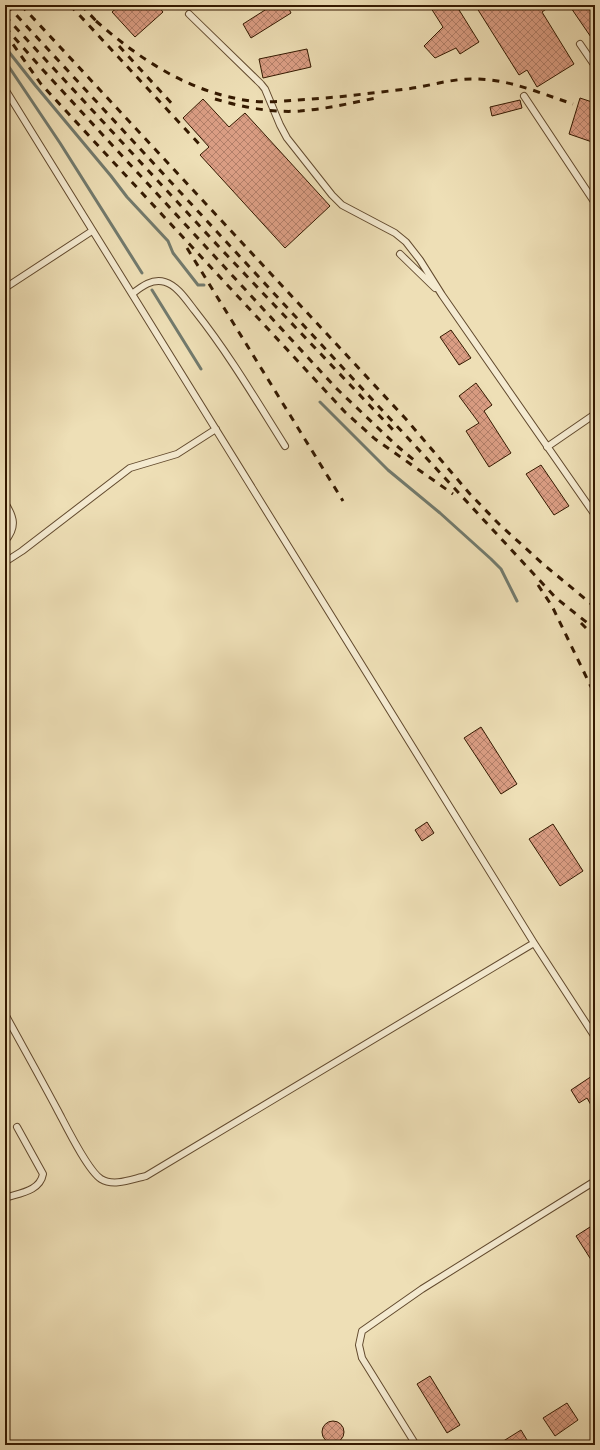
<svg xmlns="http://www.w3.org/2000/svg" width="600" height="1450" viewBox="0 0 600 1450" font-family="'Old Standard TT',serif">
	<defs>
		<pattern id="building-cross-hatch" width="8" height="8" patternUnits="userSpaceOnUse"><rect width="8" height="8" fill="#da9d83"/><path d="M0 0l8 8M0 8l8-8" fill="none" stroke="#b27f69"/></pattern>
	</defs>
	<rect width="100%" height="100%" fill="#eedfb6"/>
	<filter id="stains"><feTurbulence type="fractalNoise" baseFrequency=".005" numOctaves="4"/><feColorMatrix values="0 0 0 0 .2 0 0 0 0 .09 0 0 0 0 .02 0 0 0 .5 -.17"/></filter>
	<radialGradient id="worn" r=".72"><stop offset=".6" stop-color="#630" stop-opacity="0"/><stop offset="1" stop-color="#630" stop-opacity=".3"/></radialGradient>
	<g fill="none" stroke-linecap="round" stroke-linejoin="round">
		<!-- stream -->
		<path stroke="#727a6d" stroke-width="3" d="M5 47 35 85 111 176 127 197 168 241 173 253 198 285H204
			M7 50 5 61 60 143 142 273
			M152 290 201 369
			M320 402 388 470 440 513 491 559 501 569 517 601"/>
	</g>
	<!-- building -->
	<path fill="url(#building-cross-hatch)" stroke="#341900" d="M120 5H157L163 12 135 37 112 12Z
		M273 5H287L291 13 251 38 243 24Z
		M429 5H456L479 42 460 54 456 48 435 58 424 46 443 27Z
		M475 5H552L542 12 574 64 537 87 527 70 519 75Z
		M569 5H595V43Z
		M307 49 311 67 263 78 259 59Z
		M580 98 595 103V143L569 134Z
		M203 99 229 127 245 113 330 206 285 248 200 155 209 147 183 118Z
		M520 100 522 108 492 116 490 107Z
		M451 330 471 358 459 365 440 337Z
		M476 383 492 405 484 411 511 453 489 467 466 431 479 423 459 396Z
		M541 465 569 506 554 515 526 474Z
		M481 727 517 784 501 794 464 738Z
		M427 822 434 833 422 841 415 830Z
		M553 824 583 871 560 886 529 839Z
		M595 1074V1112L587 1098 579 1103 571 1090Z
		M590 1227 595 1235V1266L576 1236Z
		M430 1376 460 1425 447 1433 417 1384Z
		M567 1403 578 1420 555 1436 543 1418Z
		M322 1432a11 11 0 1 1 22 0a11 11 0 1 1-22 0Z
		M521 1430 530 1445H497Z"/>
	<g fill="none" stroke-linecap="round" stroke-linejoin="round">
		<!-- service casing -->
		<g stroke="#624a2e" stroke-width="8">
			<path id="service" d="M189 14 261 84 265 89 280 125 287 138 332 195 342 205 395 233 406 242 420 260 442 295 595 515
				M580 44 595 66
				M5 89 534 943 595 1037
				M524 96 595 203
				M400 254 435 288
				M5 288 92 231
				M132 294C141 287 152 278 165 282 178 286 187 301 195 311 229 354 256 400 285 446
				M547 447 595 414
				M5 503C14 517 17 527 5 541
				M5 562 22 551 130 468 177 454 216 429
				M5 1014C23 1047 41 1079 58 1111 66 1126 88 1171 101 1179 114 1187 132 1179 146 1176L534 943
				M5 1198C20 1193 40 1191 43 1174L17 1127
				M416 1445 362 1358 359 1345 362 1331 422 1289 595 1181"/>
		</g>
		<!-- path -->
		<path stroke="#341900" stroke-width="2" stroke-dasharray="1 2" stroke-linecap="butt" d="M5 117H6"/>
		<!-- service -->
		<use href="#service" stroke="#f4ead0" stroke-width="6"/>
		<!-- rail -->
		<path stroke="#341900" stroke-width="3" stroke-dasharray="7 7" stroke-linecap="butt" d="M7 5 556 598 595 629
			M21 5 405 418 470 494 499 524 543 564 595 607
			M70 5 201 146
			M81 5 100 25
			M5 16 221 249 395 432
			M96 21C142 61 189 92 250 101 266 103 283 101 298 100 335 98 371 93 407 89 430 86 453 78 476 79 509 79 542 94 573 104
			M5 27 43 70 336 388 397 446 415 461
			M5 33 41 84 345 412 375 439 453 494
			M119 46 174 106
			M215 99C242 107 271 113 300 111 326 109 351 103 376 98
			M187 248 343 501
			M538 585 552 606 595 695
			M581 623 595 637"/>
	</g>
	<!-- margin -->
	<rect width="600" height="1450" fill="none" stroke="#eedfb6" stroke-width="20"/>
	<rect x="6" y="6" width="588" height="1438" fill="none" stroke="#341900" stroke-width="2"/>
	<rect x="10" y="10" width="580" height="1430" fill="none" stroke="#341900"/>
	<rect width="100%" height="100%" filter="url(#stains)"/>
	<rect width="100%" height="100%" fill="url(#worn)"/>
</svg>
